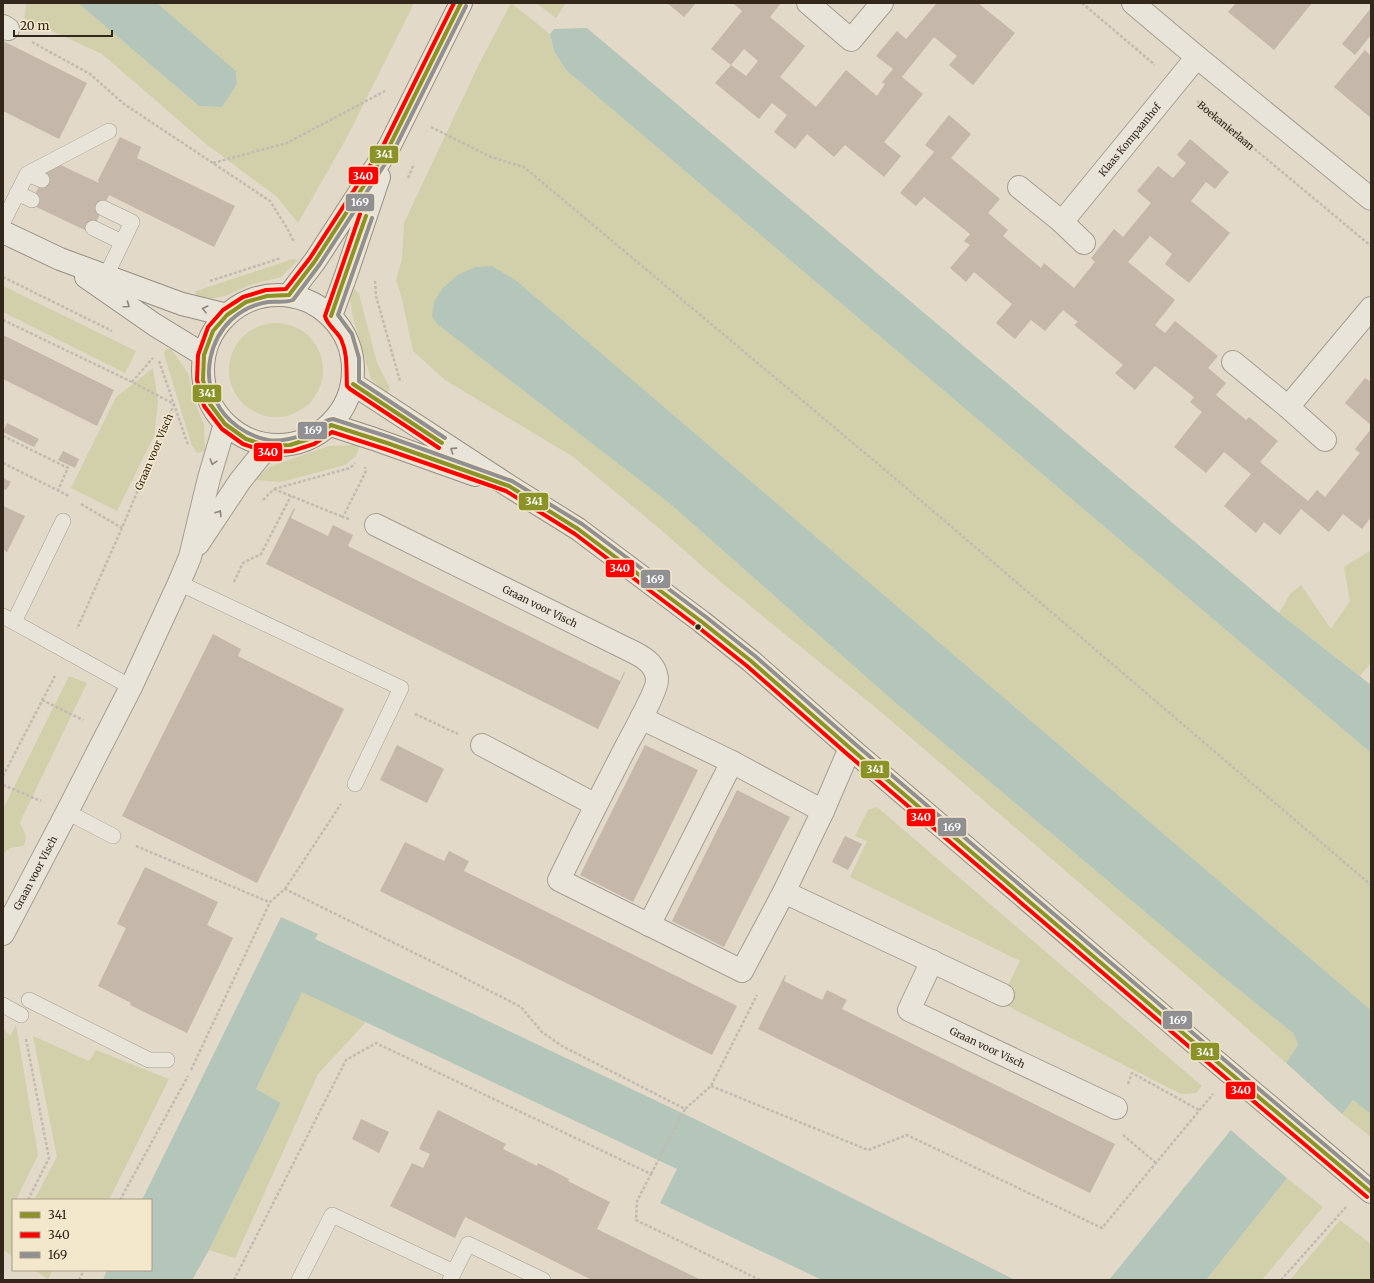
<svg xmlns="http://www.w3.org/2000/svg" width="1374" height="1283" viewBox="0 0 1374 1283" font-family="Merriweather,serif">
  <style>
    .green { fill: #d2d0aa }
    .water { fill: #b4c5ba }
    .pier { fill: #e2d9c8 }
    .building { fill: #c5b7a9 }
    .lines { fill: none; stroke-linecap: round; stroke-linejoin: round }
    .lane-casing { stroke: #a69e92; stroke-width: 16 }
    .street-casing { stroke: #a69e92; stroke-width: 24 }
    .secondary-casing { stroke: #958d82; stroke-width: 24 }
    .path { stroke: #c1bbb1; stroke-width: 2.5; stroke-dasharray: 3 2; stroke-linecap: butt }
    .lane { stroke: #e9e4d9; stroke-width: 15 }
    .street { stroke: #e9e4d9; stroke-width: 22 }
    .secondary { stroke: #e9e4d9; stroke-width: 22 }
    .bus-1-casing { stroke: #f4e8cc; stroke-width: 7 }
    .bus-2-casing { stroke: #f4e8cc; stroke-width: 7 }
    .bus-3-casing { stroke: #f4e8cc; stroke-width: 7 }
    .bus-1 { stroke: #8a9228; stroke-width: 4 }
    .bus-2 { stroke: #f00; stroke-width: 4 }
    .bus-3 { stroke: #909092; stroke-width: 4 }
    .oneway { stroke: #8e857a }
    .bus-dot { fill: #33261b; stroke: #f4e8cc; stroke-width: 1.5 }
    .labels { text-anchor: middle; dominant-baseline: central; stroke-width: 3.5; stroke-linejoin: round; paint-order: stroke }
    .street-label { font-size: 10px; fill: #33261b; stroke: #f4e8cc }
    .line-badge { stroke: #f4e8cc; stroke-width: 1.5 }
    .badge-label { font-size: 11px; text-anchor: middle; font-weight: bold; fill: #fff }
  </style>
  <rect width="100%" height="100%" fill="#e2d9c8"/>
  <path class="green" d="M27,3H78L199,106L222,107L237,84L236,71L157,3H413V5L346,139L298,223L276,196L206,144L102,54L24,18Z
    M511,3L550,34L554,51L566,70L1371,753V1010L1085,767L518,282L437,324L668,502L898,705L1218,973L1294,1034L1298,1045L1286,1063L1199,986L881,712L711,574L660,529L572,456L445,380L413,351L402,299L396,280L402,259L404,223L479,64Z
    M536,3H566L556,18Z
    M293,259L298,260L281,277L250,285L225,296L208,299L195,296L196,291Z
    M3,286L136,351L125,373L3,312Z
    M354,288L359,294L377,363L390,388L387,394L371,379L353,318L350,299Z
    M229 370a47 47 0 1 1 94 0a47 47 0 1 1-94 0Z
    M166,349H171L188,373L194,401L204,424L205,451L197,453L192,446L164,354Z
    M153,368L158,402L154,436L117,511L71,488L116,397Z
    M360,445L356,456L345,465L281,482L255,480L269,467L329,446Z
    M1371,550V663L1360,676L1279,613L1291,593L1301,585L1331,629L1350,601L1344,567Z
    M69,676L87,683L23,816L20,823C24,832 29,837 23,846L10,848L3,854V809Z
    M877,807L1202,1086L1196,1093L1181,1094L1000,1002L1020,961L850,877L867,841L855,836L868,810Z
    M302,991L366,1022L318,1074L235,1258L209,1250L281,1103L256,1089Z
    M16,1025L38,1155L16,1200H13V1206L11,1210L13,1211V1256L3,1250V1028L10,1036Z
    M33,1036L89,1061L96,1050L169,1079L109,1200H34L57,1157Z
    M1353,1100L1371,1114V1137L1342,1114Z
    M1287,1178L1323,1207L1262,1280H1206Z
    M1340,1220L1371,1244V1280H1290Z
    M34,1270H53L48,1279Z"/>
  <path class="water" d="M78,3H157L236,71L237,84L222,107L199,106Z
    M587,28L1279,613L1371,685V753L566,70L554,51L550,34L554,29Z
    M492,266L518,282L1085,767L1371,1010V1114L1353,1100L1342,1114L1286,1063L1298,1045L1294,1034L1218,973L898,705L668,502L437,324L432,316L434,302L442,289L459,274L476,267Z
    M281,917L318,934L315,939L701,1122L1015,1280H822L660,1203L677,1169L302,992L256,1089L281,1103L209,1250L192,1280H103L107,1270H151V1200H142Z
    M1231,1130L1287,1178L1206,1280H1109Z"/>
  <path class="pier" d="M1286,1063L1342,1114L1341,1115L1285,1065Z
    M1233,1129L1288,1176L1287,1178L1231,1130Z"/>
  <path class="building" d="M667,3H696L684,17Z
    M733,3H781L770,17L805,46L780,77L816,107L846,70L877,96L885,84L882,82L893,69L876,56L897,31L906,39L937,3H978L1015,33L973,85L949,65L957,56L934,37L902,77L923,94L884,142L901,156L884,177L845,145L834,157L807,134L795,149L774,132L787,115L772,103L759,119L715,83L731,65L746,76L758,61L744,49L731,65L711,49L742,11Z
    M1236,3H1312L1274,50L1228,12Z
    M1371,8V35L1355,55L1342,44Z
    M3,41L87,83L59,139L3,111Z
    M1365,50L1371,56V118L1334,87Z
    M949,115L971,134L951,158L1000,199L988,213L1008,230L1003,236L1041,268L1044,263L1074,288L1095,262L1091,258L1114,229L1123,237L1151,203L1137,191L1158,166L1173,178L1186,163L1177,155L1190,139L1229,172L1215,189L1206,182L1191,201L1230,233L1189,283L1165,264L1172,254L1150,236L1128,262L1175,300L1155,325L1165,333L1175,321L1218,356L1208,368L1226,383L1216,395L1246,420L1249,417L1278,441L1260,462L1308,501L1317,490L1325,497L1360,453L1355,449L1371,429V517L1362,529L1343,514L1329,532L1301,509L1280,535L1264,522L1256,533L1224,506L1251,474L1224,452L1206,473L1174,447L1202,412L1190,402L1194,397L1155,366L1135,390L1115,373L1123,365L1074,325L1078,322L1063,310L1045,331L1031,320L1015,339L996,323L1012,304L974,272L966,282L950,268L970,245L964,241L970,234L924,197L916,206L900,193L934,152L925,145Z
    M120,137L141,147L137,158L235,206L214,247L109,195L91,233L30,204L52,161L99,183L98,180Z
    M3,335L114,390L97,426L3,379Z
    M1365,378L1371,382V425L1345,403Z
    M7,423L39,439L34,447L3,432Z
    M63,451L79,459L75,468L58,460Z
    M3,478L11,482L6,490L3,489Z
    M3,506L25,516L7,552L3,550Z
    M294,508L295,509L291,518L328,536L333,525L353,535L348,546L374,559L620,681L624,672L625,673L598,729L266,564Z
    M213,634L241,649L238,656L344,709L257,883L122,816Z
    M397,745L444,769L427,803L380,780Z
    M645,745L698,770L633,902L580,875Z
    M737,790L790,817L724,947L672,921Z
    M845,836L862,844L848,870L832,862Z
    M405,842L444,861L449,851L469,861L464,871L737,1006L712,1055L380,891Z
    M145,867L218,902L207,925L233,938L187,1033L130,1005L131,1003L98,986L126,928L117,924Z
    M785,975L786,976L784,981L822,1000L827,990L847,1000L842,1009L1115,1144L1090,1193L758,1029Z
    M438,1110L506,1144L503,1149L537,1166L538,1163L569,1179L568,1181L610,1202L597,1229L701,1280H589L590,1279L465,1217L455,1238L390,1206L412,1163L423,1168L430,1154L419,1149Z
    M361,1119L389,1132L379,1153L352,1139Z"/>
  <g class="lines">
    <defs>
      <path id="lane" d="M27,174L109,131
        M17,193L32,200
        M3,222L27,174L42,180
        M93,228L122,242
        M102,284L132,222L103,208
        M179,583L401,688L355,784
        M3,616L131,687
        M14,622L63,521
        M67,812L113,836
        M29,1000L149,1060H167
        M3,1005L21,1015
        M299,1280L332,1215L454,1272
        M450,1280L468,1244L543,1280"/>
      <g id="street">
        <path d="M808,3L851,40L882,3"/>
        <path d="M1133,3L1197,57L1371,199"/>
        <path d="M3,26L8,29"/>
        <path id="s2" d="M1019,187L1062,222L1197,57"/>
        <path d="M1062,222L1084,243"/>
        <path d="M1233,362L1288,407L1371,308"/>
        <path d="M1288,407L1325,440"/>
        <path id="s3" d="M376,525L623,647C637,654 657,661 657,681C658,688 634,732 629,741C605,787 582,833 559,880L742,971L784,892L823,811L850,748"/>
        <path d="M198,544L240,481L268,446"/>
        <path d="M641,718L732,762L823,811"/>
        <path d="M482,745L596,805"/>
        <path d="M784,892L1003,995"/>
        <path d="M649,925L732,762"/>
        <path id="s4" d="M3,934L67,812L131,687L179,583L190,557L209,478L225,424"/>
        <path id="s5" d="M932,961L909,1010L1116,1108"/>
      </g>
      <path id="secondary" d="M3,232L60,259L182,304L227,315
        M86,277L155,325L204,355
        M203 370a75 75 0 1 1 150 0a75 75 0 1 1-150 0Z
        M289,295L315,261L389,147L461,3
        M331,316L346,275L379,177
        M353,384L509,486L578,529L702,622L751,661L850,748L1204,1051L1371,1192
        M331,425L374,439L475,475"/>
    </defs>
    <use href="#lane" class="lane-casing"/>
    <use href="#street" class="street-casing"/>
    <use href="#secondary" class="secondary-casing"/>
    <g class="path">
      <path d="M1082,3L1155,65"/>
      <path d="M32,42L90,74L124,104L270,201L287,228L294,242"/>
      <path id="s1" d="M1197,101L1371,246"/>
      <path d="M431,127L491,157L524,167L878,464L1371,885"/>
      <path d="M213,163L287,143L385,91"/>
      <path d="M408,178L414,164"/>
      <path d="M3,277L112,331"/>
      <path d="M210,281L281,258"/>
      <path d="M375,281L376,296L400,381"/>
      <path d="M3,320L132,382L174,404L122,528L77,629"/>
      <path d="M159,361L188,445"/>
      <path d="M132,382L153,358"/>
      <path d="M3,436L68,468L58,490"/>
      <path d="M3,463L69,496"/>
      <path d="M274,489L350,468L355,463"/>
      <path d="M274,489L343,517"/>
      <path d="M263,500L274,489"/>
      <path d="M81,504L122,528"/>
      <path d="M349,519L343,517L366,471L365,467"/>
      <path d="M234,582L243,563L261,554L291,496"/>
      <path d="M42,700L83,720"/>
      <path d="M415,714L458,734"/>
      <path d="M3,776L56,674"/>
      <path d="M3,785L41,801"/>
      <path d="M136,846L269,902"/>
      <path d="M285,889L341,804"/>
      <path d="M26,1039L49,1158L28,1200"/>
      <path d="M191,1070L270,902L285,889L453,972L521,1007L542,1032L562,1046L685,1109L711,1086L757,995"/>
      <path d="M1128,1084L1132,1073L1199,1110"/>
      <path d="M711,1086L868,1150L907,1135L1102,1228L1213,1094"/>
      <path d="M1123,1135L1156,1163"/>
      <path d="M651,1174L685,1109"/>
      <path d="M120,1200L188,1076"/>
      <path d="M79,1280L84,1270"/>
      <path d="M234,1280L346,1060L376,1043L651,1174L637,1201L636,1220L760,1280"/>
      <path d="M1281,1280L1346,1207"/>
    </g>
    <use href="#lane" class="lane"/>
    <use href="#street" class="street"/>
    <use href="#secondary" class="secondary"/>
    <defs>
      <path id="bus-1" d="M289,295L315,261L389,147L461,3
        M289,295L267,296L246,302L227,315L213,331L204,355L203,380L210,404L225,424L246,439L268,446L290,445L312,438L331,425
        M331,316L366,216
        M353,384L442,443
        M331,425L387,443L509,486L578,529L702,622L751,661L850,748L1204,1051L1371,1192"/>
      <path id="bus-2" d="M454,3L384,144L310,258L286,289L266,290L243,297L223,310L208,327L198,355L197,380L204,406L222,429L243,444L267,452L292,451L314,444L332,432L385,449L506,491L575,534L698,627L747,666L846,753L1200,1056L1367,1197
        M360,214L325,316C327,325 337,331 341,339C348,354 346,370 347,386L350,389L439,448"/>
      <path id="bus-3" d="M466,6L394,150L320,264L293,300C285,303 276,301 268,302C255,304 241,311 231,320C210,340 202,375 216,401C225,421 247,436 268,440C280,442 298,438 309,432C317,429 324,419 333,419L389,437L512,481L582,524L706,617L755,656L854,743L1208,1046L1371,1184
        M372,218L338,315L352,334L359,358V381L445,438"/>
    </defs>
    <use href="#bus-1" class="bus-1-casing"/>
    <use href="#bus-2" class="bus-2-casing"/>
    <use href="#bus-3" class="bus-3-casing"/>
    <use href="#bus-1" class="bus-1"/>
    <use href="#bus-2" class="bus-2"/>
    <use href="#bus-3" class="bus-3"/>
  </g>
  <defs><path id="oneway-chevron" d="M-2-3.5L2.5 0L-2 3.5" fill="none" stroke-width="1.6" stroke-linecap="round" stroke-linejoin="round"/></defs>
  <g class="oneway">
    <use href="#oneway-chevron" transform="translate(127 305) rotate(35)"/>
    <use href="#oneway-chevron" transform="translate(205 309) rotate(-166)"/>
    <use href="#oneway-chevron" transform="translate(453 450) rotate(-147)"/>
    <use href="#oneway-chevron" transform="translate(213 462) rotate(107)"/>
    <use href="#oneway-chevron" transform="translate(219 513) rotate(-57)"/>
  </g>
  <circle class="bus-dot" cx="698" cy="627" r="3.5"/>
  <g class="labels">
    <g class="street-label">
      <text stroke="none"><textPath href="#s1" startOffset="38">Boekanierlaan</textPath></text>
      <text stroke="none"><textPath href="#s2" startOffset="162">Klaas Kompaanhof</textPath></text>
      <text transform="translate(154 452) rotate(-67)">Graan voor Visch</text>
      <text stroke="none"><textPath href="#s3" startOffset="183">Graan voor Visch</textPath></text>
      <text stroke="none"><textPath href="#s4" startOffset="69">Graan voor Visch</textPath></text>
      <text stroke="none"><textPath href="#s5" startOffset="141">Graan voor Visch</textPath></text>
    </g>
  </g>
  <g class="line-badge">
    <rect x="369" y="145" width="30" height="19" rx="4" fill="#8a9228"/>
    <rect x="348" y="166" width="31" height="19" rx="4" fill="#f00"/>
    <rect x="345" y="193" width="30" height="19" rx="4" fill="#909092"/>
    <rect x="192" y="384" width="30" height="19" rx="4" fill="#8a9228"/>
    <rect x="297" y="421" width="31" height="19" rx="4" fill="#909092"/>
    <rect x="253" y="442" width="30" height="20" rx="4" fill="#f00"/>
    <rect x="518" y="492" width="31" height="19" rx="4" fill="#8a9228"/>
    <rect x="605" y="559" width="30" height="19" rx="4" fill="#f00"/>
    <rect x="640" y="569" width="31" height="20" rx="4" fill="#909092"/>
    <rect x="860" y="760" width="30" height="19" rx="4" fill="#8a9228"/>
    <rect x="906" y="808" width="30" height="19" rx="4" fill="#f00"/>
    <rect x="937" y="817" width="30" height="20" rx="4" fill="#909092"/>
    <rect x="1162" y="1010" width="31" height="20" rx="4" fill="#909092"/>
    <rect x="1190" y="1042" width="30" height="19" rx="4" fill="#8a9228"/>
    <rect x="1225" y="1081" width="31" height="19" rx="4" fill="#f00"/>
  </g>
  <g class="badge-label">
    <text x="384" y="158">341</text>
    <text x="363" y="180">340</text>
    <text x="360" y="206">169</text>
    <text x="207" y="397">341</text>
    <text x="313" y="434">169</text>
    <text x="268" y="456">340</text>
    <text x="534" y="505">341</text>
    <text x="620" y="572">340</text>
    <text x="655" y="583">169</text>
    <text x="875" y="773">341</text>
    <text x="921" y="821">340</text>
    <text x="952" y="831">169</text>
    <text x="1178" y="1024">169</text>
    <text x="1205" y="1056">341</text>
    <text x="1241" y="1094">340</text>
  </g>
  <rect width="1374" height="1283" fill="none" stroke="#33261b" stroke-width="8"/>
  <rect x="12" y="1199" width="140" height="72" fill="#f4e8cc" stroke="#a79a85"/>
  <rect x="20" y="1212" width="20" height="6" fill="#8a9228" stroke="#a79a85"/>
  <text x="48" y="1219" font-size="12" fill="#33261b">341</text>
  <rect x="20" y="1232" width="20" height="6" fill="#ff0000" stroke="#a79a85"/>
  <text x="48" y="1239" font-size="12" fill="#33261b">340</text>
  <rect x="20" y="1252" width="20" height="6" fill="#909092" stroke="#a79a85"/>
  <text x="48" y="1259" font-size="12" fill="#33261b">169</text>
  <path d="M14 30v6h98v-6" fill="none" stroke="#33261b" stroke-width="2"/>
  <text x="20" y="30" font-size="12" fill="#33261b" stroke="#f4e8cc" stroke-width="3" paint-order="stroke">20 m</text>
</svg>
